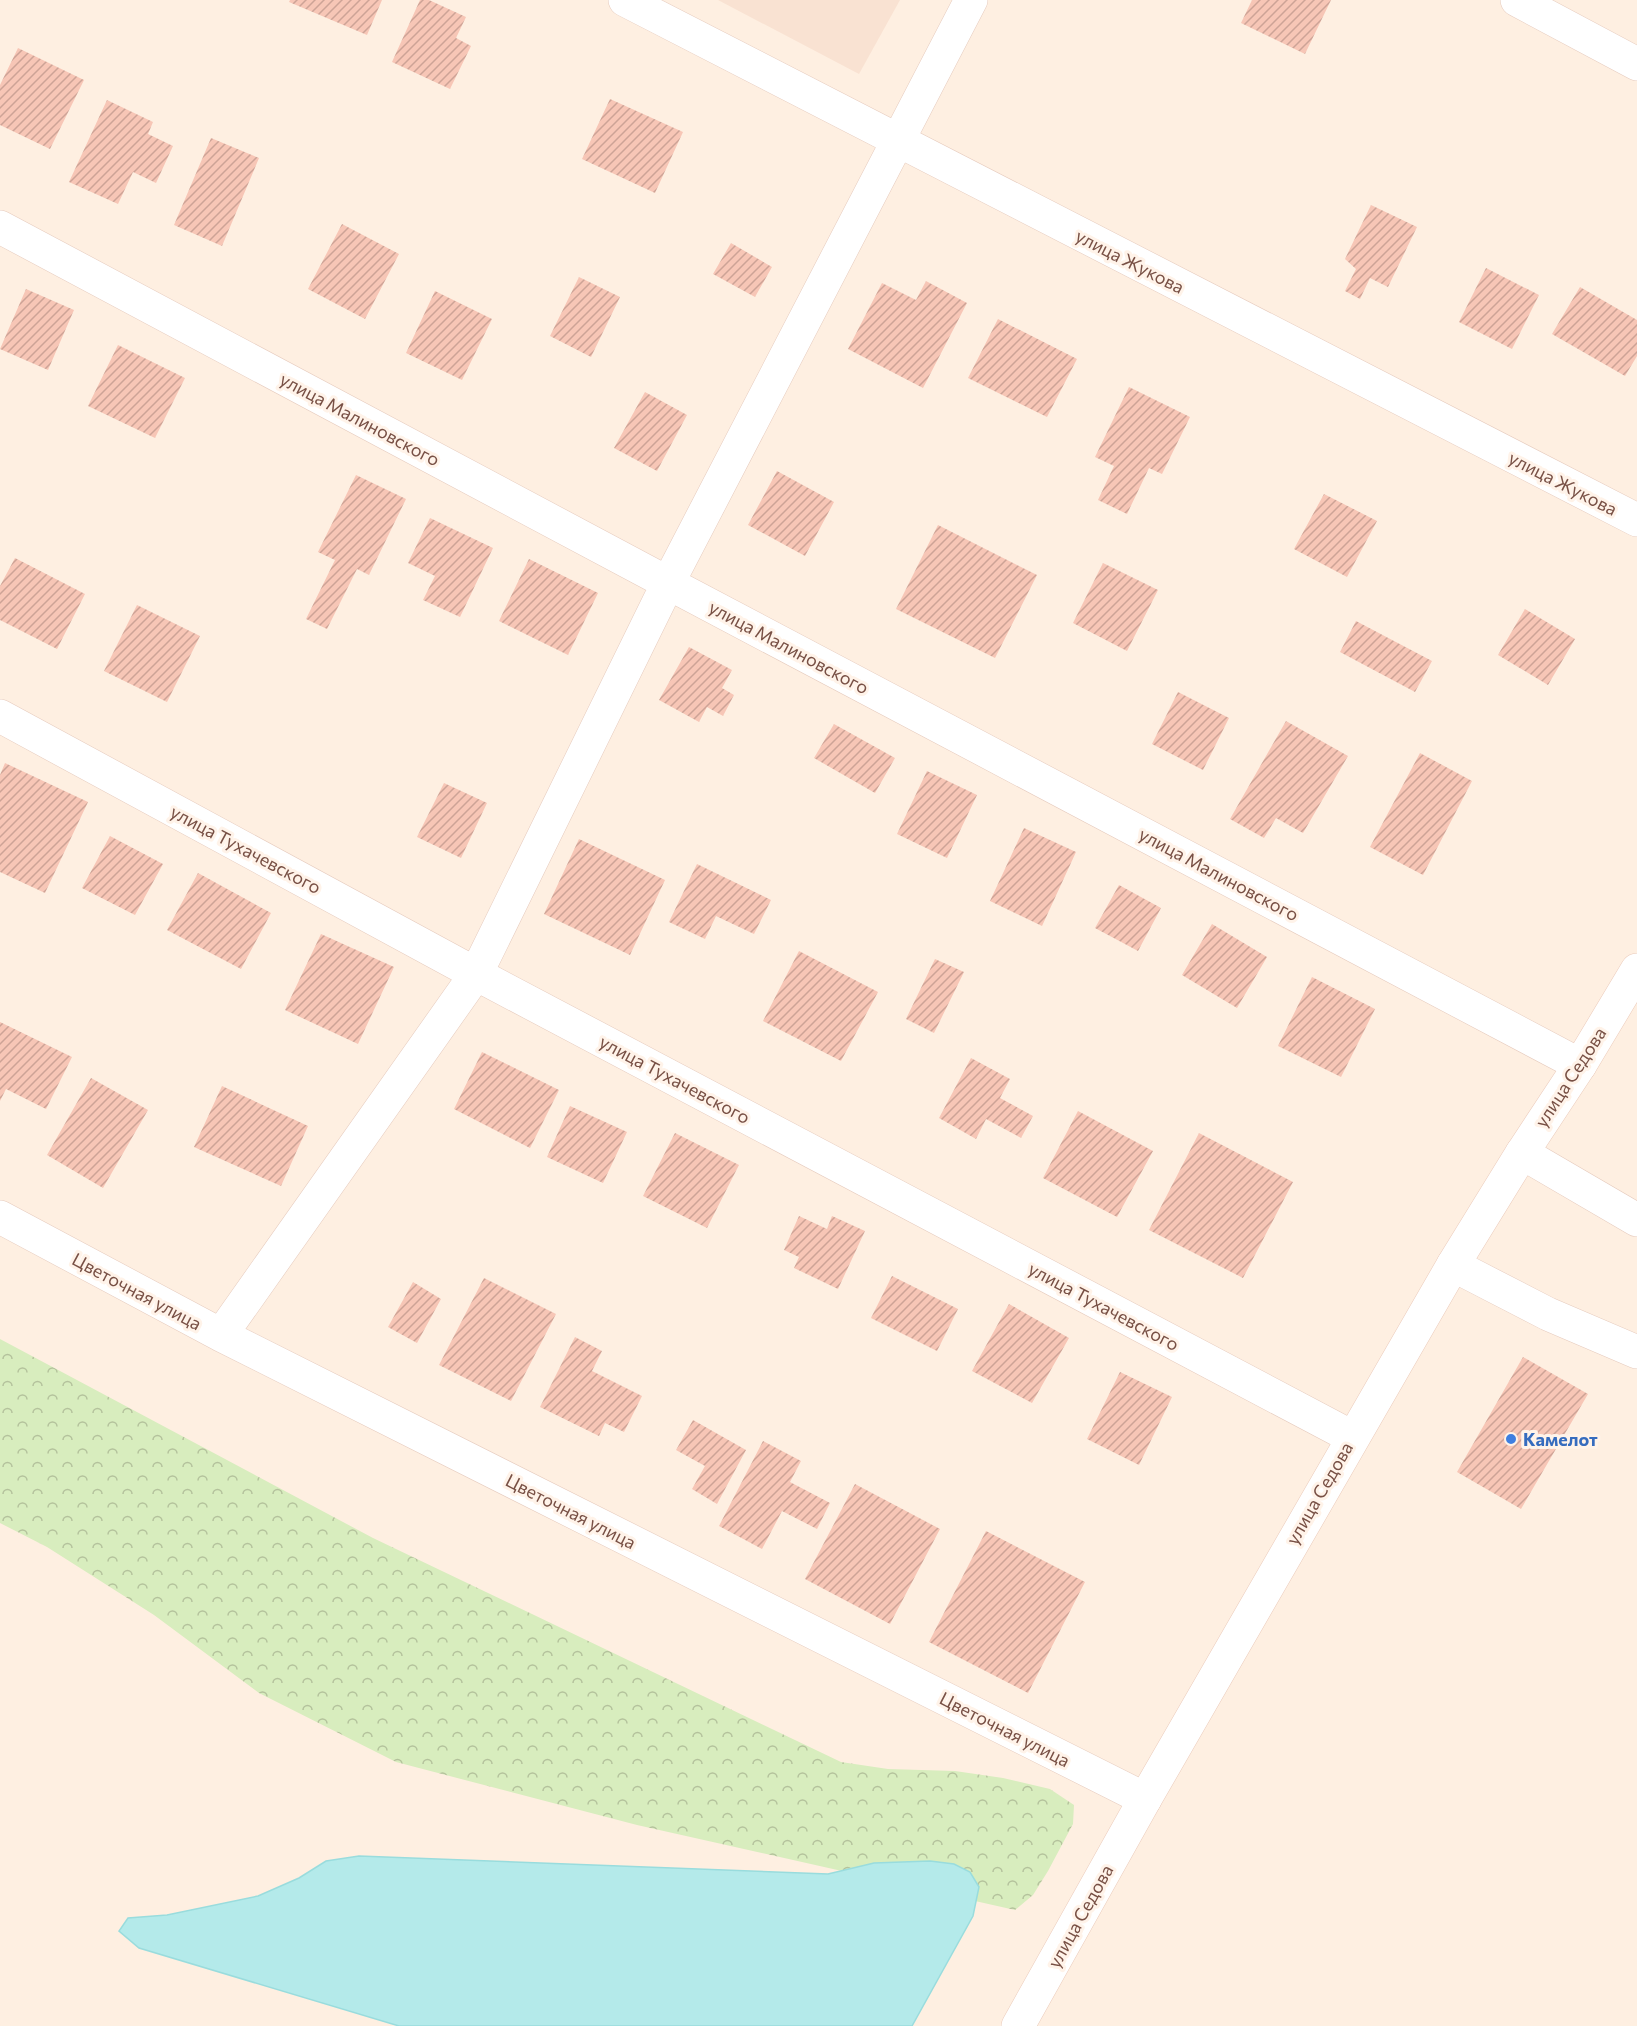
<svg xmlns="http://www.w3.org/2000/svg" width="1637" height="2026" viewBox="0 0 1637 2026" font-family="Commissioner,sans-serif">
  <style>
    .residential { fill: #f9e2d2 }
    .forest { fill: url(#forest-crowns) }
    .water { fill: #b4eaea; stroke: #99dcdd; stroke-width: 1.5 }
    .building { fill: url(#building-hatch) }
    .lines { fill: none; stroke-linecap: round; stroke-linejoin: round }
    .street-casing { stroke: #e6cbbe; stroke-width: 34 }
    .secondary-casing { stroke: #ebcbbb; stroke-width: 34 }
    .street { stroke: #fff; stroke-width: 33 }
    .secondary { stroke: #fff; stroke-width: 33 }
    .shop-dot { fill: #3f7fe0; stroke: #fff3e9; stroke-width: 2 }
    .labels { text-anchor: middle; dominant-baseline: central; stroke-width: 6; stroke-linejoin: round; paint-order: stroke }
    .street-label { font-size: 18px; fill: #785045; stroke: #fff3e9 }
    .shop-label { font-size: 18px; font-weight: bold; fill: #366cbe; stroke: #fff3e9; text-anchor: start }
  </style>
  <defs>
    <pattern id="forest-crowns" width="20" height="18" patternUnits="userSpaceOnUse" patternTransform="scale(1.5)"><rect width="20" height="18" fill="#d8edbe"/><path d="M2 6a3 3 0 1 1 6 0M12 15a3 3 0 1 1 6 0" fill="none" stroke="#b4c29c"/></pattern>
    <pattern id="building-hatch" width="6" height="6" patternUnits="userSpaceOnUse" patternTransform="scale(1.5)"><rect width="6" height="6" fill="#f7c6b6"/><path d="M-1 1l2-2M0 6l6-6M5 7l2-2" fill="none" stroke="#cda396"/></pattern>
  </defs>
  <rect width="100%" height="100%" fill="#feefe1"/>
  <path class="residential" d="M718,0H900L859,74Z"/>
  <path class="forest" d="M0,1339L373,1538L841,1762L888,1769L955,1771L1003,1778L1050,1789L1074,1805L1073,1824L1048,1871L1033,1895L1015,1910L637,1825L396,1762L259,1693L154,1615L47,1547L0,1523Z"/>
  <path class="water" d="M359,1856L828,1874L874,1863L930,1861L954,1864L970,1872L979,1887L973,1916L912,2026H399L139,1948L119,1931L128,1918L167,1915L258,1896L299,1878L326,1861Z"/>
  <path class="building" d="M290,0H382L367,35L289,2Z
    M420,0H429L466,17L456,38L471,46L450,89L392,62Z
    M1252,0H1331L1305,54L1241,23Z
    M18,48L84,80L50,149L0,125V85Z
    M610,99L683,132L655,193L582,159Z
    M107,100L153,122L148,134L173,146L156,183L133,172L118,204L69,182Z
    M211,138L259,158L222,246L174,225Z
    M1371,205L1417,227L1388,287L1370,278L1360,299L1345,291L1356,269L1345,259Z
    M342,224L399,254L365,319L308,289Z
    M731,243L772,267L755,297L713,274Z
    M1486,268L1539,295L1512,349L1459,322Z
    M579,277L620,297L591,357L550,336Z
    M926,281L967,303L923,388L848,349L882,283L916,300Z
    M1580,287L1637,320V356L1625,376L1552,334Z
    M26,289L74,310L48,370L0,349Z
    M435,291L492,319L462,380L406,353Z
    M998,319L1077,359L1047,417L968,378Z
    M118,345L185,378L155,438L88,406Z
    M1129,387L1190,417L1162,474L1149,468L1127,514L1098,500L1114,466L1095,457Z
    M645,392L687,415L657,471L614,448Z
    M777,471L834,502L805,556L748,525Z
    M356,475L406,499L369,575L357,569L327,629L306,619L335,560L318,552Z
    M1324,494L1377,521L1347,577L1294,549Z
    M430,518L493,548L460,617L423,600L435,576L408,563Z
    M938,525L1037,575L995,658L896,609Z
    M15,558L85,594L57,649L0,620V586Z
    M529,559L598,593L568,655L499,621Z
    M1103,563L1158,590L1127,651L1073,623Z
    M137,605L200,636L167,702L104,671Z
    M1525,609L1575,639L1548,685L1498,655Z
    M1356,621L1432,661L1415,692L1340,652Z
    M689,647L732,670L722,688L734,695L723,716L707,707L699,722L659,700Z
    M1178,692L1229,718L1203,770L1152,744Z
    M1286,721L1348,756L1303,833L1276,818L1264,838L1230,819Z
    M834,724L895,758L875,793L814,758Z
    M1420,753L1472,781L1423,875L1370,847Z
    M5,763L88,802L45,893L0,872V775Z
    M927,771L977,795L947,858L897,834Z
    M444,783L487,803L461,858L417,837Z
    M1024,828L1076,852L1042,926L990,901Z
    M110,836L163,864L135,915L82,888Z
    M579,839L665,880L630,955L544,914Z
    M697,864L771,900L754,934L716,916L705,939L669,922Z
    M198,873L271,913L241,969L167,930Z
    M1119,885L1161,908L1138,951L1095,928Z
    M1212,924L1267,957L1237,1008L1182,975Z
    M321,934L394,967L358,1044L285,1010Z
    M799,951L878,992L841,1061L763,1021Z
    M935,959L964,972L934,1033L906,1019Z
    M1312,977L1375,1009L1341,1077L1278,1046Z
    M0,1022L72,1057L46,1109L6,1089L0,1101Z
    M482,1052L559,1090L530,1148L454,1109Z
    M971,1058L1010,1079L1000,1098L1033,1116L1021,1138L986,1119L976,1139L939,1118Z
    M91,1078L148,1110L103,1188L47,1155Z
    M222,1086L308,1126L281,1186L194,1147Z
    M570,1106L627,1132L603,1183L547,1157Z
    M1078,1111L1153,1151L1117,1217L1043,1178Z
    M675,1133L739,1165L707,1228L643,1196Z
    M1199,1133L1293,1182L1243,1278L1149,1230Z
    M799,1216L827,1229L832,1216L865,1231L838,1289L794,1268L799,1257L784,1250Z
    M892,1276L958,1309L937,1351L871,1318Z
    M484,1278L556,1314L511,1401L439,1365Z
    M413,1282L441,1299L417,1343L388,1327Z
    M1009,1304L1069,1338L1032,1403L972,1371Z
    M575,1337L602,1351L592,1371L642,1396L624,1432L605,1423L599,1436L540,1407Z
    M1523,1357L1588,1394L1521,1509L1457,1472Z
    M1120,1372L1172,1397L1139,1465L1087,1439Z
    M693,1420L746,1450L717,1504L692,1489L705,1466L676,1450Z
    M763,1441L801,1461L790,1482L830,1503L817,1529L782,1511L762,1549L719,1526Z
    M855,1484L940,1529L890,1624L805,1579Z
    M986,1531L1085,1582L1028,1693L929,1642Z"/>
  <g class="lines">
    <defs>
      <path id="street" d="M625,0L1637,520
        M1517,0L1637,64
        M0,227L668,583L1580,1065
        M0,716L476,974L1352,1437
        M1522,1153L1637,1220
        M0,1217L221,1335L1145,1799
        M1453,1265L1548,1314L1637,1352
        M221,1335L476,974L668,583L971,0"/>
      <path id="secondary" d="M1018,2026L1145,1799L1453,1265L1522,1153L1580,1065L1637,970"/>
    </defs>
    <use href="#street" class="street-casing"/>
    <use href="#secondary" class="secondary-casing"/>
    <use href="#street" class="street"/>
    <use href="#secondary" class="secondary"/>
  </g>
  <circle class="shop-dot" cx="1511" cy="1439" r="6"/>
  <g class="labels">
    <g class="street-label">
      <text transform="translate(1130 261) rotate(27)">улица Жукова</text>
      <text transform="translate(360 419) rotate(28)">улица Малиновского</text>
      <text transform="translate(1563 483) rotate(27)">улица Жукова</text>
      <text transform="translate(789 647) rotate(28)">улица Малиновского</text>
      <text transform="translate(246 849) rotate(28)">улица Тухачевского</text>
      <text transform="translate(1219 874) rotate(28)">улица Малиновского</text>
      <text transform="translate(1570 1077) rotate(-57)">улица Седова</text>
      <text transform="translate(675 1079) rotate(28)">улица Тухачевского</text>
      <text transform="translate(137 1291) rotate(28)">Цветочная улица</text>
      <text transform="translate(1104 1306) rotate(28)">улица Тухачевского</text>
      <text transform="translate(1319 1493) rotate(-60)">улица Седова</text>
      <text transform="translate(571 1511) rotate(27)">Цветочная улица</text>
      <text transform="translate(1005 1729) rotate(27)">Цветочная улица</text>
      <text transform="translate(1080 1916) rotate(-61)">улица Седова</text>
    </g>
    <g class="shop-label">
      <text x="1523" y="1439">Камелот</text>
    </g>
  </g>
</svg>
